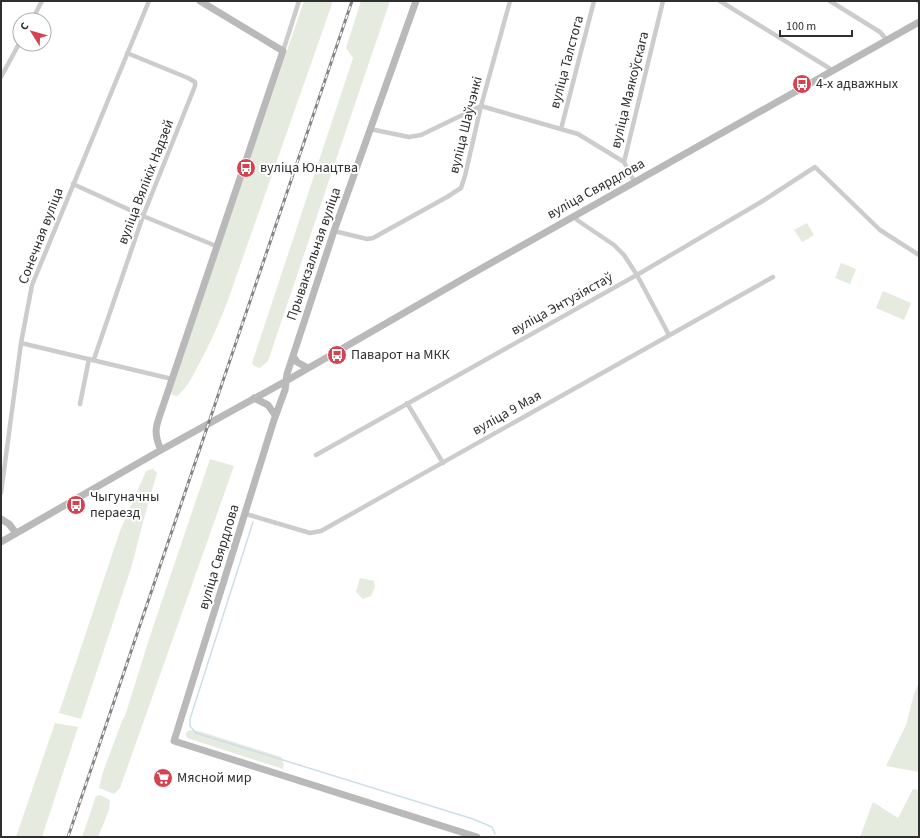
<svg xmlns="http://www.w3.org/2000/svg" width="920" height="838" viewBox="0 0 920 838" font-family="'Source Sans 3',sans-serif">
  <style>
    .green { fill: #e5ebde }
    .lines { fill: none; stroke-linecap: round; stroke-linejoin: round }
    .stream { stroke: #ccdfe9; stroke-width: 1.5 }
    .street { stroke: #ccc; stroke-width: 4.5 }
    .secondary { stroke: #b9b9b9; stroke-width: 7 }
    .rail-casing { stroke: #848484; stroke-width: 3 }
    .rail { stroke: #fff; stroke-width: 1.5; stroke-dasharray: 4.5; stroke-linecap: butt }
    .labels { text-anchor: middle; dominant-baseline: central; stroke-width: 4; stroke-linejoin: round; paint-order: stroke }
    .street-label { font-size: 14px; fill: #2f2f2f; stroke: #fff }
    .poi-label { font-size: 14px; fill: #2f2f2f; stroke: #fff; text-anchor: start }
  </style>
  <rect width="100%" height="100%" fill="#fff"/>
  <path class="green" d="M304,1H333L228,300C220,321 211,342 200,362C194,374 188,387 177,396L172,395L171,390Z
    M361,1H390L359,92L268,361L260,368L254,366L252,363L353,58L346,48Z
    M807,223L814,235L802,242L794,230Z
    M841,263L856,269L850,284L835,278Z
    M883,291L911,303L904,320L876,308Z
    M210,459L234,466L120,788L114,794L99,788L103,772L122,721L125,716L149,639Z
    M153,469L157,473L143,522L132,565L81,719L59,713L120,531L146,471Z
    M360,578L374,581L375,587L371,596L363,599L356,592Z
    M919,682V772L886,766L906,725L914,694Z
    M55,723L78,727L42,837H16Z
    M191,730L199,731L281,757C283,761 285,764 283,769L187,738L186,736V732Z
    M913,789L919,790V837H860L873,802L898,818Z
    M100,795L110,800L109,810L98,837H82L96,796Z"/>
  <g class="lines">
    <path class="stream" d="M253,522L190,719V726L196,733L473,819L492,827L495,834"/>
    <path class="street" d="M720,1L829,68L831,71
      M830,1L880,32L886,39
      M918,1L919,2
      M32,20L42,1
      M283,51L299,1
      M1,77L20,42
      M370,129L409,137L421,135L481,106L578,134L624,162
      M561,129L594,1
      M635,183L624,162L663,1
      M73,184L143,216L216,246
      M575,216L577,220L614,245L624,255L637,275L669,335
      M334,231L367,239L373,238L447,197L461,188L465,176L481,106L510,1
      M21,343L172,379
      M94,359L143,216L195,86V82L188,78L127,53
      M407,403L443,463
      M80,404L89,359
      M316,455L642,272L761,202L815,167L880,230L919,255
      M1,493L21,343L32,285L149,1
      M246,514L310,533L321,531L773,277"/>
    <path class="secondary" d="M416,1L334,231L287,374L285,390L274,420L174,741L477,837
      M293,356L297,362L308,368
      M254,398L268,405L275,415
      M161,450C152,431 157,424 163,406L283,51L200,1
      M1,519L9,524L16,533
      M1,542L161,450L286,381L468,276L919,22"/>
    <defs>
      <path id="rail" d="M68,837L352,1"/>
    </defs>
    <use href="#rail" class="rail-casing"/>
    <use href="#rail" class="rail"/>
  </g>
  <defs>
    <symbol id="bus-disc" viewBox="-11 -11 22 22"><circle r="9.5" fill="#d54251" stroke="#fff"/><path d="M-5-6H5V4H4V6H2V4H-2V6H-4V4H-5ZM-3.5-4V0h7V-4ZM-3.5 1.2v1.5H-2V1.2ZM2 1.2v1.5H3.5V1.2Z" fill="#fff"/></symbol>
    <symbol id="supermarket-disc" viewBox="-11 -11 22 22"><circle r="9.5" fill="#d54251" stroke="#fff"/><path d="M-6-5.5h2.5l.6 2H6L4.5 2H-2.5L-4.4-4H-6ZM-1.5 3.2a1.3 1.3 0 1 0 .1 0ZM3 3.2a1.3 1.3 0 1 0 .1 0Z" fill="#fff"/></symbol>
  </defs>
  <g fill-rule="evenodd">
    <use href="#bus-disc" x="791" y="73" width="22" height="22"/>
    <use href="#bus-disc" x="235" y="157" width="22" height="22"/>
    <use href="#bus-disc" x="326" y="344" width="22" height="22"/>
    <use href="#bus-disc" x="65" y="494" width="22" height="22"/>
    <use href="#supermarket-disc" x="152" y="767" width="22" height="22"/>
  </g>
  <g class="labels">
    <g class="street-label">
      <text transform="translate(567 62) rotate(-75)">вуліца Талстога</text>
      <text transform="translate(630 90) rotate(-76)">вуліца Маякоўскага</text>
      <text transform="translate(466 125) rotate(-76)">вуліца Шаўчэнкі</text>
      <text transform="translate(146 182) rotate(-69)">вуліца Вялікіх Надзей</text>
      <text transform="translate(596 189) rotate(-29)">вуліца Свярдлова</text>
      <text transform="translate(41 236) rotate(-69)">Сонечная вуліца</text>
      <text transform="translate(314 254) rotate(-71)">Прывакзальная вуліца</text>
      <text transform="translate(562 304) rotate(-29)">вуліца Энтузіястаў</text>
      <text transform="translate(507 413) rotate(-29)">вуліца 9 Мая</text>
      <text transform="translate(219 557) rotate(-73)">вуліца Свярдлова</text>
    </g>
    <g class="poi-label">
      <text x="816" y="84">4-х адважных</text>
      <text x="260" y="168">вуліца Юнацтва</text>
      <text x="351" y="355">Паварот на МКК</text>
      <text x="90" y="497">Чыгуначны<tspan x="90" dy="16">пераезд</tspan></text>
      <text x="177" y="778">Мясной мир</text>
    </g>
  </g>
  <rect width="920" height="838" fill="none" stroke="#2f2f2f" stroke-width="4"/>
  <g transform="translate(32 32) rotate(307)"><circle r="19" fill="#ffffff" stroke="#acacac"/>
  <path d="M0-3L7 15L0 10L-7 15Z" fill="#d54251"/>
  <text y="-6" font-size="11" font-weight="bold" text-anchor="middle" fill="#2f2f2f">С</text>
  </g>
  <path d="M780 30v6h72v-6" fill="none" stroke="#2f2f2f" stroke-width="2"/>
  <text x="786" y="30" font-size="12" fill="#2f2f2f" stroke="#ffffff" stroke-width="3" paint-order="stroke">100 m</text>
</svg>
